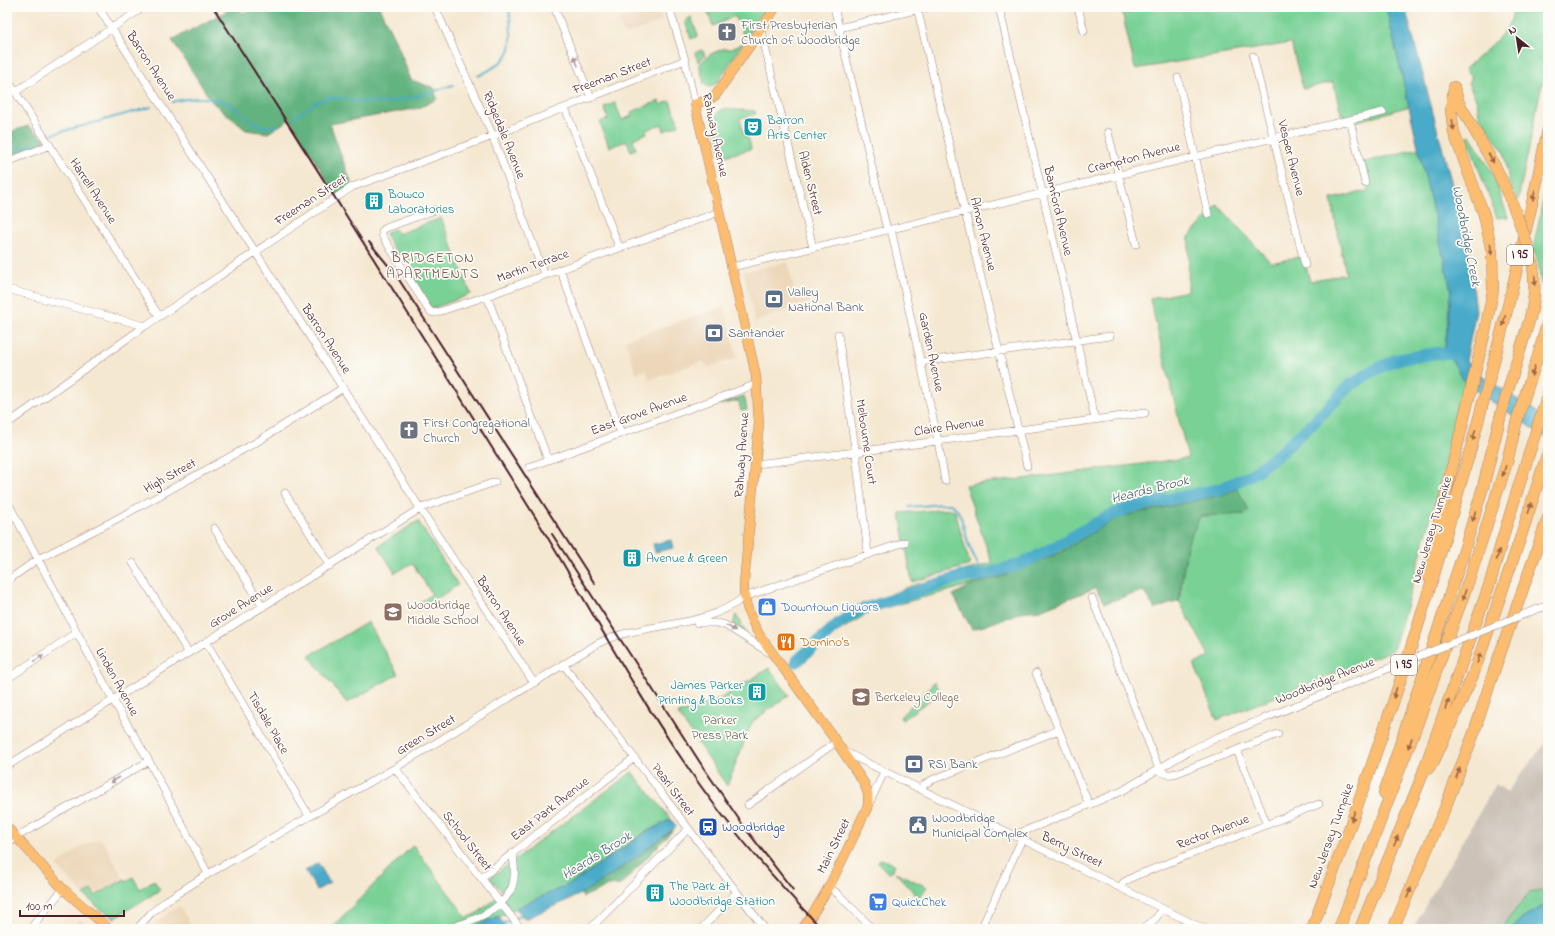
<svg xmlns="http://www.w3.org/2000/svg" width="1555" height="936" viewBox="0 0 1555 936" font-family="'Indie Flower',sans-serif">
  <style>
    .built { fill: #edd7ba }
    .industrial { fill: #ccc2b8 }
    .green { fill: #79d196; stroke: #627860 }
    .forest { fill: #62b37f; stroke: #566955 }
    .water { fill: #4aabc9; stroke: #4a657a }
    .lines { fill: none; stroke-linecap: round; stroke-linejoin: round }
    .stream { stroke: #4aabc9; stroke-width: 2 }
    .river { stroke: #4aabc9; stroke-width: 12 }
    .minor-casing { stroke: #a0847e; stroke-width: 8 }
    .major-casing { stroke: #a0847e; stroke-width: 10 }
    .highway-casing { stroke: #a0847e; stroke-width: 12 }
    .minor { stroke: #fff; stroke-width: 7 }
    .major { stroke: #fcbd6f; stroke-width: 9 }
    .highway { stroke: #fcbd6f; stroke-width: 11 }
    .rail { stroke: #4a1f2b; stroke-width: 2 }
    .minor-bridge-casing { stroke: #a0847e; stroke-width: 8; stroke-linecap: butt }
    .highway-bridge-casing { stroke: #a0847e; stroke-width: 12; stroke-linecap: butt }
    .minor-bridge { stroke: #fff; stroke-width: 7 }
    .highway-bridge { stroke: #fcbd6f; stroke-width: 11 }
    .oneway { fill: #ae9aa0 }
    .oneway2 { fill: #9a664a }
    .labels { text-anchor: middle; dominant-baseline: central; stroke-width: 3.5; stroke-linejoin: round; paint-order: stroke }
    .shield { fill: #fdfcf7; stroke: #806168; stroke-width: 1 }
    .shield-label { font-size: 12px; font-weight: bold; fill: #4a1f2b }
    .worship-label { font-size: 13px; fill: #5b616d; stroke: #fdfcf7; text-anchor: start }
    .street-label { font-size: 13px; fill: #4a1f2b; stroke: #fdfcf7 }
    .culture-label { font-size: 13px; fill: #0d838f; stroke: #fdfcf7; text-anchor: start }
    .service-label { font-size: 13px; fill: #4e5e75; stroke: #fdfcf7; text-anchor: start }
    .education-label { font-size: 13px; fill: #785e54; stroke: #fdfcf7; text-anchor: start }
    .shop-label { font-size: 13px; fill: #366cbe; stroke: #fdfcf7; text-anchor: start }
    .food-label { font-size: 13px; fill: #c56008; stroke: #fdfcf7; text-anchor: start }
    .park-label { font-size: 13px; fill: #5a5d50; stroke: #fdfcf7 }
    .transit-label { font-size: 13px; fill: #164399; stroke: #fdfcf7; text-anchor: start }
    .water-label { font-size: 14px; font-style: italic; fill: #4a5e72; stroke: #fdfcf7 }
    .neighbourhood-label { font-size: 14px; letter-spacing: 1px; fill: #7a534d; stroke: #fdfcf7 }
  </style>
  <rect width="100%" height="100%" fill="#fdfcf7"/>
  <filter id="ink" filterUnits="userSpaceOnUse"><feTurbulence type="fractalNoise" baseFrequency=".025" numOctaves="2"/><feDisplacementMap in="SourceGraphic" scale="8" xChannelSelector="R" yChannelSelector="G"/><feConvolveMatrix kernelMatrix="1 2 1 2 8 2 1 2 1" color-interpolation-filters="sRGB"/></filter>
  <filter id="wash" filterUnits="userSpaceOnUse"><feTurbulence type="fractalNoise" baseFrequency=".012" numOctaves="4" result="noise"/><feDisplacementMap in="SourceGraphic" scale="16" xChannelSelector="R" yChannelSelector="G"/><feGaussianBlur stdDeviation="0.9" result="paint"/><feColorMatrix in="noise" values="0 0 0 0 0 0 0 0 0 0 0 0 0 0 0 0 0 1.4 0 .05"/><feComposite in="paint" operator="in"/></filter>
  <g filter="url(#wash)">
    <rect width="100%" height="100%" fill="#f5e8d1"/>
    <path class="built" d="M646,7H659L663,21L625,35L619,20Z
      M788,262L795,294L809,292L811,302L755,322L744,272Z
      M725,306L737,358L708,367L703,361L649,380L646,370L636,373L625,340Z
      M98,839L103,841L124,879L94,895L92,891L84,895L57,866L80,847Z
      M180,906L193,929H149L168,913Z
      M80,919L90,929H72Z"/>
    <path class="industrial" d="M1548,740V890L1529,893L1505,923L1503,929H1412L1496,784L1507,792Z"/>
    <path class="green" d="M706,7H766L745,39L735,16L713,26Z
      M1121,7H1386L1410,106L1344,125L1333,82L1303,89L1291,43L1135,69Z
      M1513,7H1548V54L1518,201L1509,182L1504,152L1479,115L1477,101L1468,83L1472,76L1467,73L1465,69C1481,53 1514,32 1513,7Z
      M691,17L698,36L691,39L685,21Z
      M743,43L718,82L712,86L709,87L704,84L699,64L711,54L722,49H731Z
      M701,50L703,51L705,56L698,62L695,53Z
      M659,101L660,105L670,101L679,125L664,131L662,124L646,130L647,133L633,139L636,149L631,151L627,141L609,147L600,122L608,119L604,107L615,103L622,120L632,116L631,112Z
      M723,109L755,111L756,114L740,118L744,136L749,139L751,149L721,157L714,122L717,113Z
      M1470,135L1492,172L1508,217L1497,218L1467,137Z
      M1420,148L1451,290L1445,347L1467,386L1405,611L1393,650L1217,720L1194,664L1210,657L1179,601L1187,545L1200,516L1245,514L1236,488L1224,495L1119,517L1059,553L1003,576L870,612L836,633L799,667L793,657L844,613L911,586L992,563L965,485L1032,478L1188,458L1150,299L1188,291L1189,237L1218,205L1271,263L1303,256L1310,281L1346,274L1331,199L1368,191L1361,163Z
      M1548,177V260L1541,285L1538,262L1533,249Z
      M441,218L471,294L434,308H431L411,276L416,273L404,255L399,257L386,237L387,232L395,229L398,234Z
      M744,396L747,410L741,411L739,401L719,405Z
      M952,509L955,511L970,565L912,582L900,513Z
      M418,521L458,585L418,610L415,606L432,594L412,563L395,573L378,546Z
      M736,615L746,633L733,624Z
      M368,622L398,674L347,703L309,656Z
      M769,668L789,695L752,722L727,786L678,714L721,698Z
      M934,682L941,692L902,720L900,717Z
      M632,772L671,819L644,833L572,883L473,929H330L413,845L467,918L479,912L503,892L490,878Z
      M881,859L895,865L893,870L889,874L878,863V861Z
      M895,872L927,887L919,898Z
      M133,877L140,889L154,880L160,890L114,918L99,908L84,895L92,890L95,896L125,879L126,881Z
      M1548,890V905H1544L1519,921L1512,929H1503L1505,923L1529,893Z"/>
    <path class="forest" d="M225,7H238L242,13L261,7H379L398,46L411,80L434,88L437,99L419,108L330,124L353,188L337,197L290,119L268,133L246,130L212,102L172,40L227,11Z
      M28,126L46,140L27,153L7,155V133Z
      M1237,488L1249,511L1245,514L1200,516L1187,545L1179,601L1155,609L1143,591L1105,603L1095,588L1040,610L1021,612L984,626L972,629L953,595L974,584L1003,576L1059,553L1119,517L1223,495Z
      M676,827L621,885L608,886L583,897L581,894L623,867Z"/>
    <path class="water" d="M1386,7H1405L1468,245L1476,311L1466,361L1475,367L1474,371L1548,419V439L1470,387L1467,386L1445,348L1451,290Z
      M671,540L673,548L655,552L653,544Z
      M671,819L676,827L623,867L581,894L525,919L516,908L572,883L645,833Z
      M318,863L330,883L317,890L305,871Z
      M1544,905H1548V929H1513L1519,921Z
      M498,916L507,929H460L466,927L469,929Z"/>
    <g class="lines">
      <path class="stream" d="M478,76C518,57 512,47 509,7
        M172,102C190,97 210,96 227,103C239,109 253,126 266,127C270,128 275,126 278,125
        M295,117L316,102L332,97L356,101L386,103L422,95L453,85
        M53,134L151,107
        M7,147L22,148L37,144
        M909,507L943,504H951L957,509L961,518L969,546L983,575
        M515,918L524,914
        M502,924L511,920"/>
      <path class="river" d="M796,662L838,624L858,611L960,577L983,575L1021,564L1053,548L1109,516L1132,507L1220,489L1251,475L1281,452L1315,421L1349,386L1371,372L1395,360L1437,353L1449,354L1457,352"/>
    </g>
  </g>
  <g filter="url(#ink)">
    <g class="lines">
      <defs>
        <path id="minor" d="M98,7L436,533L534,683
          M435,7L491,132L544,274
          M554,7L591,98
          M669,7L685,60L695,104
          M834,7L887,230
          M917,7L965,212L1027,466
          M999,7L1095,419
          M1078,7L1084,31
          M839,28L928,7
          M761,30L813,248
          M1253,56L1305,265
          M1178,78L1208,214
          M7,79L159,316
          M15,92L144,7
          M565,108L619,247
          M1350,120L1365,183
          M1108,132L1136,244
          M7,162L50,145
          M435,210L386,228L382,231V235L428,309L431,312L435,313L487,296L719,212
          M891,229L938,441L945,481
          M732,267L1383,112
          M560,269L621,433
          M7,289L145,326L352,187L493,136L685,60
          M487,296L548,460
          M838,334L856,455L868,554
          M920,362L1110,336
          M7,424L145,326
          M756,464L856,452L1145,413
          M529,467L757,384
          M285,493L330,566
          M7,501L113,700L149,761L208,874
          M214,528L263,607
          M133,563L188,652
          M7,581L38,559L111,522L255,443L343,388
          M1092,598L1159,769C1164,775 1169,775 1177,773L1278,734
          M1540,608L1548,606
          M697,623H717L725,625L770,653
          M206,642L309,816
          M563,664L765,929
          M1036,673L1089,805
          M7,679L77,632
          M1237,750L1267,825
          M843,751L1204,929
          M7,766L421,508L495,482
          M395,768L521,929
          M920,789L925,784L932,780L1059,730
          M869,804L884,772
          M748,805L836,742
          M1015,835L1122,791L1187,752L1218,737L1382,671
          M7,845L16,837L149,761
          M481,878L634,758
          M829,887L838,894L873,929
          M1120,887L1124,882L1135,876L1319,804
          M30,929L63,889
          M137,929L151,913L167,900L208,874L395,768L597,644C644,620 702,631 744,597L905,542
          M443,929C466,924 502,912 512,887C516,877 514,864 513,854
          M590,929L688,829
          M701,929L737,892
          M981,929L1022,839
          M1143,929L1156,918L1162,909"/>
        <path id="major" d="M776,7L716,95L710,99L695,104L756,376L759,424L744,583C743,602 750,619 760,636L831,734L864,783L868,794V806C848,847 830,892 802,929
          M7,827L63,889L109,929"/>
        <path id="highway" d="M1455,91L1459,103L1497,170L1512,203
          M1426,575L1486,327L1493,290L1492,252L1484,215L1454,133L1451,111L1454,87
          M1428,769L1434,761L1473,675L1519,542L1548,452
          M1384,793L1464,551L1483,487L1502,410L1530,318
          M1312,929C1411,670 1492,401 1548,129
          M1339,929L1418,722L1470,577L1507,462L1517,420L1538,356L1548,320
          M1360,929L1420,781L1490,583L1505,530L1548,393
          M1393,929L1445,808L1474,733L1494,671L1548,518"/>
      </defs>
      <use href="#minor" class="minor-casing"/>
      <use href="#major" class="major-casing"/>
      <use href="#highway" class="highway-casing"/>
      <use href="#minor" class="minor"/>
      <use href="#major" class="major"/>
      <use href="#highway" class="highway"/>
      <path class="rail" d="M213,7C323,177 430,348 537,520C586,600 630,684 684,762C724,822 772,877 822,929
        M369,242L396,275L595,584
        M552,534L703,767L745,828L793,890"/>
      <defs>
        <path id="minor-bridge" d="M1382,671L1540,608"/>
        <path id="highway-bridge" d="M1512,203C1528,246 1542,271 1530,318"/>
      </defs>
      <use href="#minor-bridge" class="minor-bridge-casing"/>
      <use href="#highway-bridge" class="highway-bridge-casing"/>
      <use href="#minor-bridge" class="minor-bridge"/>
      <use href="#highway-bridge" class="highway-bridge"/>
    </g>
    <defs><path id="oneway-solid" d="M-6-.8H1V-3.2L6.5 0L1 3.2V.8H-6Z"/></defs>
    <g class="oneway">
      <use href="#oneway-solid" transform="translate(576 61) rotate(-112)"/>
      <use href="#oneway-solid" transform="translate(731 628) rotate(30)"/>
      <use href="#oneway-solid" transform="translate(39 658) rotate(-34)"/>
      <use href="#oneway-solid" transform="translate(115 780) rotate(150)"/>
    </g>
    <g class="oneway2">
      <use href="#oneway-solid" transform="translate(1453 125) rotate(82)"/>
      <use href="#oneway-solid" transform="translate(1491 158) rotate(61)"/>
      <use href="#oneway-solid" transform="translate(1534 195) rotate(103)"/>
      <use href="#oneway-solid" transform="translate(1491 249) rotate(83)"/>
      <use href="#oneway-solid" transform="translate(1535 280) rotate(87)"/>
      <use href="#oneway-solid" transform="translate(1504 321) rotate(104)"/>
      <use href="#oneway-solid" transform="translate(1533 371) rotate(109)"/>
      <use href="#oneway-solid" transform="translate(1474 435) rotate(105)"/>
      <use href="#oneway-solid" transform="translate(1504 471) rotate(108)"/>
      <use href="#oneway-solid" transform="translate(1530 508) rotate(-72)"/>
      <use href="#oneway-solid" transform="translate(1474 516) rotate(107)"/>
      <use href="#oneway-solid" transform="translate(1498 555) rotate(-75)"/>
      <use href="#oneway-solid" transform="translate(1464 595) rotate(109)"/>
      <use href="#oneway-solid" transform="translate(1479 658) rotate(-70)"/>
      <use href="#oneway-solid" transform="translate(1395 693) rotate(108)"/>
      <use href="#oneway-solid" transform="translate(1447 704) rotate(-70)"/>
      <use href="#oneway-solid" transform="translate(1410 743) rotate(111)"/>
      <use href="#oneway-solid" transform="translate(1458 773) rotate(-68)"/>
      <use href="#oneway-solid" transform="translate(1353 816) rotate(110)"/>
      <use href="#oneway-solid" transform="translate(1396 841) rotate(-68)"/>
      <use href="#oneway-solid" transform="translate(1409 893) rotate(-67)"/>
    </g>
  </g>
  <defs>
    <symbol id="church-square" viewBox="-11 -11 22 22"><rect x="-9" y="-9" width="18" height="18" rx="4" fill="#6b7280" stroke="#fdfcf7"/><path d="M-1.2-6h2.4v3.5h3.3v2.4h-3.3V6h-2.4V-.1h-3.3v-2.4h3.3Z" fill="#fff"/></symbol>
    <symbol id="theatre-square" viewBox="-11 -11 22 22"><rect x="-9" y="-9" width="18" height="18" rx="4" fill="#0f9aa8" stroke="#fdfcf7"/><path d="M-5-5.5Q0-4 5-5.5V0Q5 5 0 6Q-5 5-5 0ZM-3.3-2.5H-1v1.5H-3.3ZM1-2.5H3.3v1.5H1ZM-2.8 1Q0 5.5 2.8 1Z" fill="#fff"/></symbol>
    <symbol id="building-square" viewBox="-11 -11 22 22"><rect x="-9" y="-9" width="18" height="18" rx="4" fill="#0f9aa8" stroke="#fdfcf7"/><path d="M-4-6H4V6H1V3H-1V6H-4ZM-2.5-4.3h1.7v1.8h-1.7ZM.8-4.3h1.7v1.8H.8ZM-2.5-1h1.7V.8h-1.7ZM.8-1h1.7V.8H.8Z" fill="#fff"/></symbol>
    <symbol id="bank-square" viewBox="-11 -11 22 22"><rect x="-9" y="-9" width="18" height="18" rx="4" fill="#5c6f8a" stroke="#fdfcf7"/><path d="M-6-4H6V4H-6ZM0-2.3a2.3 2.3 0 1 0 0 4.6a2.3 2.3 0 1 0 0-4.6Z" fill="#fff"/></symbol>
    <symbol id="shop-square" viewBox="-11 -11 22 22"><rect x="-9" y="-9" width="18" height="18" rx="4" fill="#3f7fe0" stroke="#fdfcf7"/><path d="M-5-2.5h2.3a2.7 3.5 0 0 1 5.4 0H5L5.5 6h-11ZM-1.5-2.5h3a1.5 2.3 0 0 0-3 0Z" fill="#fff"/></symbol>
    <symbol id="school-square" viewBox="-11 -11 22 22"><rect x="-9" y="-9" width="18" height="18" rx="4" fill="#8d6e63" stroke="#fdfcf7"/><path d="M0-5L7-2L0 1L-7-2ZM-4 1L0 2.5L4 1V4Q0 6-4 4Z" fill="#fff"/></symbol>
    <symbol id="restaurant-square" viewBox="-11 -11 22 22"><rect x="-9" y="-9" width="18" height="18" rx="4" fill="#e8710a" stroke="#fdfcf7"/><path d="M-5-6h1v4h1v-4h1v4h1v-4h1v5L-1.5 .5V6h-2V.5L-5-1ZM5-6V6H3V1.5H1.5Q1.5-4 5-6Z" fill="#fff"/></symbol>
    <symbol id="university-square" viewBox="-11 -11 22 22"><rect x="-9" y="-9" width="18" height="18" rx="4" fill="#8d6e63" stroke="#fdfcf7"/><path d="M0-5L7-2L0 1L-7-2ZM-4 1L0 2.5L4 1V4Q0 6-4 4Z" fill="#fff"/></symbol>
    <symbol id="civic-square" viewBox="-11 -11 22 22"><rect x="-9" y="-9" width="18" height="18" rx="4" fill="#5c6f8a" stroke="#fdfcf7"/><path d="M-.6-6.5H3V-4.5H.6V-3L4-1V1h2V6H-6V1h2V-1L-.6-3ZM-1.2 2.5V6h2.4V2.5Z" fill="#fff"/></symbol>
    <symbol id="station-square" viewBox="-11 -11 22 22"><rect x="-9" y="-9" width="18" height="18" rx="4" fill="#1a4fb4" stroke="#fdfcf7"/><path d="M-3-6H3Q5-6 5-4V2Q5 4 3 4L4.5 6H3L1.5 4h-3L-3 6H-4.5L-3 4Q-5 4-5 2V-4Q-5-6-3-6ZM-3.5-4v3h7v-3ZM-3.5 1v1.5H-2V1ZM2 1v1.5H3.5V1Z" fill="#fff"/></symbol>
    <symbol id="supermarket-square" viewBox="-11 -11 22 22"><rect x="-9" y="-9" width="18" height="18" rx="4" fill="#3f7fe0" stroke="#fdfcf7"/><path d="M-6-5.5h2.5l.6 2H6L4.5 2H-2.5L-4.4-4H-6ZM-1.5 3.2a1.3 1.3 0 1 0 .1 0ZM3 3.2a1.3 1.3 0 1 0 .1 0Z" fill="#fff"/></symbol>
  </defs>
  <g fill-rule="evenodd">
    <use href="#church-square" x="716" y="21" width="22" height="22"/>
    <use href="#theatre-square" x="742" y="116" width="22" height="22"/>
    <use href="#building-square" x="363" y="190" width="22" height="22"/>
    <use href="#bank-square" x="763" y="288" width="22" height="22"/>
    <use href="#bank-square" x="703" y="322" width="22" height="22"/>
    <use href="#church-square" x="398" y="419" width="22" height="22"/>
    <use href="#building-square" x="621" y="547" width="22" height="22"/>
    <use href="#shop-square" x="756" y="596" width="22" height="22"/>
    <use href="#school-square" x="382" y="601" width="22" height="22"/>
    <use href="#restaurant-square" x="775" y="631" width="22" height="22"/>
    <use href="#building-square" x="746" y="681" width="22" height="22"/>
    <use href="#university-square" x="850" y="686" width="22" height="22"/>
    <use href="#bank-square" x="903" y="753" width="22" height="22"/>
    <use href="#civic-square" x="907" y="814" width="22" height="22"/>
    <use href="#station-square" x="697" y="816" width="22" height="22"/>
    <use href="#building-square" x="644" y="882" width="22" height="22"/>
    <use href="#supermarket-square" x="867" y="891" width="22" height="22"/>
  </g>
  <g class="labels">
    <g class="shield">
      <rect x="1507" y="245" width="26" height="20" rx="3"/>
      <rect x="1391" y="655" width="26" height="20" rx="3"/>
    </g>
    <g class="shield-label">
      <text x="1520" y="255">I 95</text>
      <text x="1404" y="665">I 95</text>
    </g>
    <g class="worship-label">
      <text x="741" y="25">First Presbyterian<tspan x="741" dy="15">Church of Woodbridge</tspan></text>
      <text x="423" y="423">First Congregational<tspan x="423" dy="15">Church</tspan></text>
    </g>
    <g class="street-label">
      <text transform="translate(151 66) rotate(57)">Barron Avenue</text>
      <text transform="translate(612 76) rotate(-21)">Freeman Street</text>
      <text transform="translate(504 135) rotate(68)">Ridgedale Avenue</text>
      <text transform="translate(715 135) rotate(78)">Rahway Avenue</text>
      <text transform="translate(1134 158) rotate(-14)">Crampton Avenue</text>
      <text transform="translate(1291 158) rotate(76)">Vesper Avenue</text>
      <text transform="translate(810 183) rotate(76)">Alden Street</text>
      <text transform="translate(93 191) rotate(57)">Harrell Avenue</text>
      <text transform="translate(311 200) rotate(-33)">Freeman Street</text>
      <text transform="translate(1058 211) rotate(77)">Bamford Avenue</text>
      <text transform="translate(983 234) rotate(76)">Almon Avenue</text>
      <text transform="translate(533 266) rotate(-20)">Martin Terrace</text>
      <text transform="translate(326 339) rotate(57)">Barron Avenue</text>
      <text transform="translate(931 352) rotate(78)">Garden Avenue</text>
      <text transform="translate(639 414) rotate(-20)">East Grove Avenue</text>
      <text transform="translate(949 427) rotate(-8)">Claire Avenue</text>
      <text transform="translate(866 442) rotate(82)">Melbourne Court</text>
      <text transform="translate(742 455) rotate(-86)">Rahway Avenue</text>
      <text transform="translate(170 476) rotate(-29)">High Street</text>
      <text transform="translate(1432 530) rotate(-73)">New Jersey Turnpike</text>
      <text transform="translate(241 606) rotate(-32)">Grove Avenue</text>
      <text transform="translate(501 611) rotate(57)">Barron Avenue</text>
      <text transform="translate(1325 681) rotate(-22)">Woodbridge Avenue</text>
      <text transform="translate(117 682) rotate(61)">Linden Avenue</text>
      <text transform="translate(268 723) rotate(60)">Tisdale Place</text>
      <text transform="translate(426 735) rotate(-31)">Green Street</text>
      <text transform="translate(673 790) rotate(53)">Pearl Street</text>
      <text transform="translate(550 809) rotate(-38)">East Park Avenue</text>
      <text transform="translate(1213 832) rotate(-21)">Rector Avenue</text>
      <text transform="translate(1331 836) rotate(-70)">New Jersey Turnpike</text>
      <text transform="translate(467 841) rotate(52)">School Street</text>
      <text transform="translate(834 846) rotate(-64)">Main Street</text>
      <text transform="translate(1072 850) rotate(26)">Berry Street</text>
    </g>
    <g class="culture-label">
      <text x="767" y="120">Barron<tspan x="767" dy="15">Arts Center</tspan></text>
      <text x="388" y="194">Bowco<tspan x="388" dy="15">Laboratories</tspan></text>
      <text x="646" y="558">Avenue &amp; Green</text>
      <text x="743" y="685" text-anchor="end">James Parker<tspan x="743" dy="15">Printing &amp; Books</tspan></text>
      <text x="669" y="886">The Park at<tspan x="669" dy="15">Woodbridge Station</tspan></text>
    </g>
    <g class="service-label">
      <text x="788" y="292">Valley<tspan x="788" dy="15">National Bank</tspan></text>
      <text x="728" y="333">Santander</text>
      <text x="928" y="764">RSI Bank</text>
      <text x="932" y="818">Woodbridge<tspan x="932" dy="15">Municipal Complex</tspan></text>
    </g>
    <g class="education-label">
      <text x="407" y="605">Woodbridge<tspan x="407" dy="15">Middle School</tspan></text>
      <text x="875" y="697">Berkeley College</text>
    </g>
    <g class="shop-label">
      <text x="781" y="607">Downtown Liquors</text>
      <text x="892" y="902">QuickChek</text>
    </g>
    <g class="food-label">
      <text x="800" y="642">Domino's</text>
    </g>
    <g class="park-label">
      <text x="720" y="720">Parker<tspan x="720" dy="15">Press Park</tspan></text>
    </g>
    <g class="transit-label">
      <text x="722" y="827">Woodbridge</text>
    </g>
    <g class="water-label">
      <text transform="translate(1466 236) rotate(79)">Woodbridge Creek</text>
      <text transform="translate(1150 490) rotate(-14)">Heards Brook</text>
      <text transform="translate(597 856) rotate(-32)">Heards Brook</text>
    </g>
    <g class="neighbourhood-label">
      <text x="433" y="258">BRIDGETON<tspan x="433" dy="16">APARTMENTS</tspan></text>
    </g>
  </g>
  <rect width="1555" height="936" fill="none" stroke="#fdfcf7" stroke-width="24"/>
  <g transform="translate(1517 38) rotate(330)" stroke="#fdfcf7" stroke-width="3" paint-order="stroke">
  <path d="M0-3L7 15L0 10L-7 15Z" fill="#4a1f2b"/>
  <text y="-6" font-size="11" font-weight="bold" text-anchor="middle" fill="#4a1f2b">N</text>
  </g>
  <path d="M20 910v6h104v-6" fill="none" stroke="#4a1f2b" stroke-width="2"/>
  <text x="26" y="910" font-size="12" fill="#4a1f2b" stroke="#fdfcf7" stroke-width="3" paint-order="stroke">100 m</text>
</svg>
